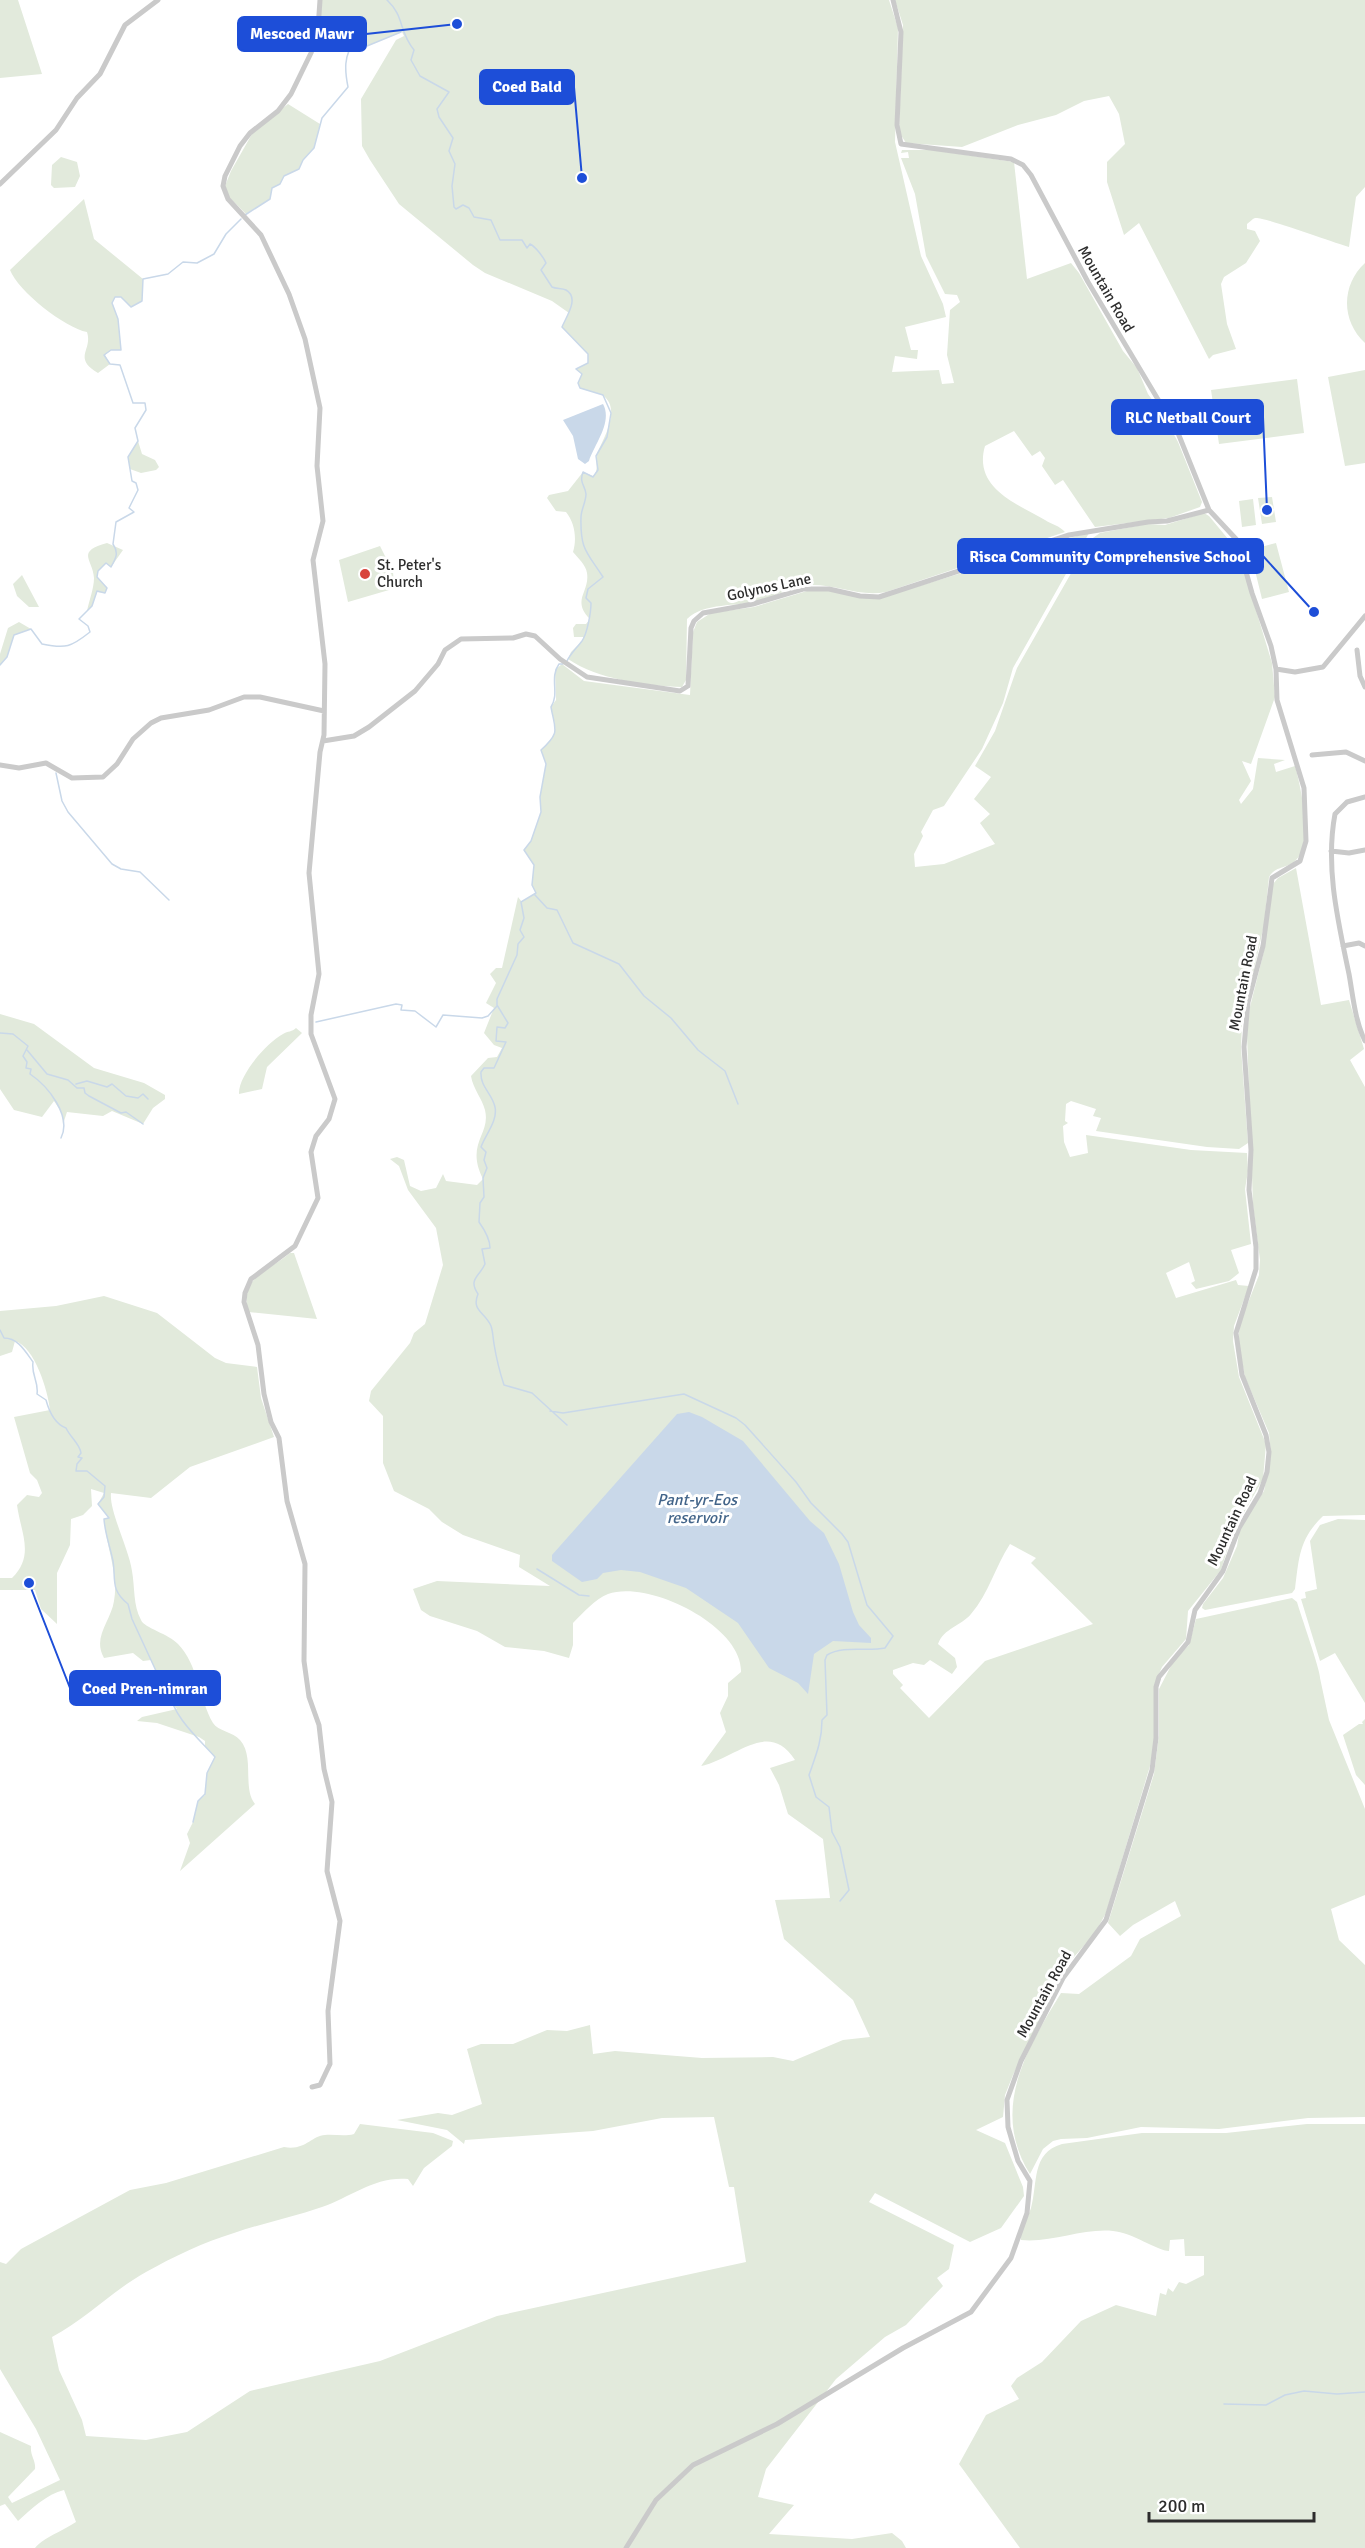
<svg xmlns="http://www.w3.org/2000/svg" width="1365" height="2548" viewBox="0 0 1365 2548" font-family="Signika,sans-serif">
  <style>
    .green { fill: #e2eadc; fill-rule: evenodd }
    .water { fill: #c9d8e9 }
    .lines { fill: none; stroke-linecap: round; stroke-linejoin: round }
    .stream { stroke: #c9d8e9; stroke-width: 1.5 }
    .minor { stroke: #cacaca; stroke-width: 5 }
    .poi-dot { fill: #d8443c; stroke: #fff; stroke-width: 2 }
    .labels { text-anchor: middle; dominant-baseline: central; stroke-width: 6; stroke-linejoin: round; paint-order: stroke }
    .street-label { font-size: 15px; fill: #2d2d2d; stroke: #fff }
    .poi-label { font-size: 15px; fill: #2d2d2d; stroke: #fff; text-anchor: start }
    .water-label { font-size: 16px; font-style: italic; fill: #426489; stroke: #fff }
    .leader { fill: none; stroke: #1d4ed8; stroke-width: 2 }
    .callout-dot { fill: #1d4ed8; stroke: #fff; stroke-width: 2 }
    .callout { fill: #1d4ed8; stroke: #1d4ed8; stroke-width: 2 }
    .callout-label { font-size: 16px; text-anchor: middle; font-weight: bold; fill: #fff }
  </style>
  <rect width="100%" height="100%" fill="#fff"/>
  <path class="green" d="M0,0H18L42,74L0,78Z
    M322,0H889L898,28L895,142L921,256L943,304L946,317L905,327L911,350H918L917,359L895,356L892,372L939,370L942,384L954,383L947,355L950,310L960,302L957,295L945,294L926,256L915,194L901,158H909L908,152L901,153L902,150H932L1014,162L1027,279L1071,263L1079,273L1123,351L1137,368L1148,394L1162,413L1178,442L1202,502L1200,507L1169,518L1095,527L1063,480L1055,485L1042,466L1045,458L1040,451L1032,456L1014,431L985,446C973,487 1015,503 1045,520C1051,524 1060,526 1065,532L886,592C860,597 838,585 812,585C794,585 777,596 759,601C736,607 705,602 687,619L686,680L682,687C646,686 597,679 568,659L571,652L583,640V637H574L573,628L576,624H586L590,619C571,600 590,592 587,573C586,565 578,558 573,552C577,539 575,523 566,512L556,511L547,498L549,495L568,491L583,472L593,476L595,474C599,466 594,459 598,451C604,438 622,407 602,395C596,392 587,391 580,388L578,383L582,374L576,369L588,363V354L562,327L569,313L552,301L485,273L473,265L399,204L370,160L362,146L361,99L396,40L404,36L402,32L367,46L355,43L349,50L317,41Z
    M895,0H1365V187L1356,197L1349,247C1335,243 1262,216 1255,218C1252,219 1250,222 1247,224V229L1255,231L1260,241L1246,263L1224,277L1221,284L1227,324L1236,349L1213,355L1209,359L1139,223L1124,235L1107,182V162L1125,144L1119,114L1109,96L1084,101L1056,115L1018,125L962,147L906,143L899,132L903,25Z
    M288,104L320,124L314,148L303,160L299,169L284,176L280,184L272,188L270,199L246,214L229,197L225,186L231,171L252,134Z
    M61,157L77,162L80,176L75,187L54,188L51,185L52,165Z
    M84,199L94,239L143,279L142,301L131,307L121,297H115L112,302L118,319L121,350H111L105,355L110,364L98,373C72,357 93,351 87,332C65,328 18,291 10,270Z
    M1365,263V343C1341,321 1341,285 1365,263Z
    M1365,370V463L1345,466L1328,377Z
    M1297,379L1304,433L1219,444L1211,390Z
    M138,441L142,454L155,460L159,467L156,470L141,473L130,469L128,457Z
    M1272,497L1276,522L1262,524L1258,498Z
    M1253,499L1256,525L1242,527L1239,501Z
    M1204,513L1209,516L1238,551L1272,663L1275,697L1251,764L1242,761L1251,781L1239,800L1241,804L1253,789L1258,758L1285,760L1274,764L1276,772L1295,766C1301,786 1313,845 1296,860C1288,869 1276,865 1269,877L1264,925L1242,1023L1241,1048L1248,1143L1239,1149L1207,1147L1096,1131L1101,1118L1093,1116L1096,1109L1071,1101L1066,1104L1065,1121L1068,1123L1063,1126L1064,1142L1070,1157L1088,1153L1086,1135L1191,1150L1247,1153L1248,1171L1245,1189L1251,1244L1231,1250L1239,1273L1229,1281L1196,1289L1191,1283L1195,1281L1189,1262L1166,1273L1176,1298L1236,1280L1238,1285L1249,1286L1234,1326L1233,1341L1239,1377L1266,1444L1263,1479L1233,1532L1221,1570L1188,1611L1186,1639L1162,1667L1155,1683L1154,1746L1150,1766L1106,1913L1095,1933L1066,1966L1013,2075L1005,2095L1003,2117L976,2130L1005,2143L1023,2187L1024,2196L1001,2228L970,2242L875,2193L869,2202L954,2245L949,2269L937,2278L943,2286L906,2325L885,2337L836,2379L766,2469L758,2497L794,2505L769,2534L852,2539L892,2533L902,2541L906,2548H35C44,2537 63,2531 76,2522L64,2490C47,2494 31,2509 18,2521L5,2504L0,2506V2432L31,2446C30,2456 36,2460 35,2469L8,2497L12,2503L60,2480L36,2429L0,2369V2262L6,2264L21,2249L130,2190L166,2183L284,2147C305,2151 311,2136 325,2135C335,2134 344,2137 354,2134L360,2124L433,2133L453,2141L452,2146L424,2168L413,2186L408,2179C375,2176 351,2197 322,2207C293,2217 263,2223 234,2233C204,2242 173,2257 146,2272C112,2291 86,2319 52,2337L59,2370L82,2420L86,2436L146,2440L187,2432L250,2391L380,2361L497,2316L746,2262L734,2187H729L714,2117L662,2118L593,2131L465,2140L464,2144L447,2130L397,2120L438,2113L452,2115L482,2104L467,2049L481,2044H513L547,2030L567,2031L590,2025L593,2054L615,2051L702,2058L773,2057L793,2061L843,2040L870,2037L853,2000L784,1939L775,1900L830,1898L823,1839L788,1814L779,1785L770,1768L795,1760C768,1719 737,1758 701,1766L726,1732L720,1713L728,1696V1683L741,1672C743,1626 648,1579 608,1594C595,1599 583,1613 573,1623V1645L569,1658L544,1651L505,1647L477,1631L430,1616L421,1610L413,1589L437,1581L550,1586L519,1567L520,1555L463,1535L442,1522L429,1509L394,1491L383,1463V1416L369,1401L371,1391L410,1343L414,1333L425,1324L443,1265L436,1228L408,1190L399,1166L390,1159L397,1157L404,1160L410,1186L421,1191L436,1188L443,1174L446,1181L477,1185L483,1179C465,1143 491,1135 485,1110C482,1098 473,1089 471,1076L488,1058L497,1057L502,1048L494,1045L484,1033L494,1008L486,1003L496,983L490,974L496,968H502L518,897L522,902L536,893L532,885L534,865L524,850L531,841L541,812L540,797L546,764L541,750C560,731 556,731 551,707L556,700L555,670L562,664L584,681L690,695L693,632L697,622L711,613L754,607L807,591H829L877,599L965,572L1029,548L1089,533L1013,668L1003,703L982,749L944,806L933,810L921,832L923,836L914,854L915,867L944,864L995,844L980,823L990,814L974,799L991,777L975,766L995,731L1017,668L1090,540L1100,533L1147,524L1165,525ZM1010,1544L1036,1558L1031,1563L1093,1624L985,1661L929,1718L900,1688L903,1685L893,1674V1670L913,1663L924,1665L930,1660L952,1674L957,1667L955,1658L938,1644C944,1628 961,1626 971,1614C989,1593 995,1567 1010,1544Z
    M107,543L123,550L111,567L106,563L98,571L97,577L107,588L105,593L97,592L92,606L87,611C89,601 94,588 94,578C93,559 75,552 107,543Z
    M1276,543L1289,592L1262,599L1250,550Z
    M380,546L393,572L394,584L389,590L348,602L339,560Z
    M22,575L39,607H29L17,596L13,584Z
    M19,622L31,629L14,635L7,657L0,665V654L8,628Z
    M1296,868L1321,1005L1349,1000L1364,1049L1350,1060L1365,1087V1515L1323,1516C1299,1539 1299,1558 1295,1589L1292,1593L1205,1610L1202,1608L1203,1604L1223,1578L1237,1546L1240,1528L1264,1491L1271,1454L1269,1433L1245,1377L1238,1342L1240,1323L1259,1275L1260,1260L1253,1205L1247,1035L1250,1007L1264,951L1273,884L1278,878Z
    M0,1014L34,1024L94,1068L144,1083L165,1095V1099L153,1108L143,1124L112,1111L103,1116L67,1112L63,1124L62,1113L54,1101L42,1117L14,1110L0,1089Z
    M296,1028L302,1033L267,1067L262,1089L239,1094C238,1076 266,1043 283,1034C288,1031 292,1032 296,1028Z
    M290,1253H294L317,1319L248,1312C240,1275 268,1272 290,1253Z
    M104,1296L157,1313L215,1358L226,1363L257,1367L261,1398L274,1437L190,1467L151,1498L111,1493C109,1511 129,1549 132,1571C135,1588 133,1605 141,1620C144,1628 169,1634 178,1644C198,1664 199,1699 213,1723C218,1731 233,1732 240,1740C255,1757 242,1788 255,1804L180,1871L190,1843L187,1834L193,1822L198,1801L205,1795L207,1773L215,1757L205,1746V1741L199,1737L157,1723L137,1721L142,1717L177,1709L171,1702L170,1692L163,1686L151,1660L143,1661L133,1653L104,1658C92,1637 111,1621 114,1601C119,1575 106,1546 104,1519L109,1518L98,1504L104,1493L91,1489L92,1506L83,1515L71,1519L70,1545L57,1573V1624L41,1609L35,1590H0V1578H12C35,1555 21,1534 17,1505L27,1495L39,1497L42,1493L37,1480L30,1473L14,1417L50,1410C48,1391 35,1347 15,1341L12,1352L0,1356V1311L56,1306Z
    M1338,1519L1365,1520V1703L1335,1653L1320,1661L1301,1599L1306,1598L1305,1592L1317,1589L1310,1541L1320,1525Z
    M1292,1598L1297,1602C1300,1613 1321,1672 1320,1678L1329,1720L1365,1809V1895L1331,1909L1339,1940L1365,1965V2117L1308,2118L1219,2129L1141,2127L1087,2138L1061,2139L1053,2141L1043,2149L1030,2174C990,2110 1026,2050 1061,1993L1079,1994L1131,1956L1140,1939L1181,1916L1175,1901L1133,1925L1120,1936L1108,1923L1154,1774L1159,1735V1689L1173,1662L1189,1645L1196,1619Z
    M1365,1719V1785L1356,1775L1343,1735L1359,1724H1363L1362,1722Z
    M1307,2124H1365V2548H1020L959,2464L986,2415L1019,2399L1011,2386L1017,2378L1042,2362L1081,2321L1116,2305L1156,2316L1160,2293L1166,2295L1168,2288L1173,2292L1179,2282L1186,2284L1204,2275V2256H1185L1184,2239L1170,2240L1169,2251C1158,2251 1131,2232 1113,2231C1083,2228 1052,2243 1021,2240L1020,2235C1024,2226 1028,2217 1031,2208C1038,2183 1031,2153 1062,2144L1142,2133H1226Z"/>
  <path class="water" d="M603,404C613,422 594,445 589,461L585,464L578,459L573,436L563,420Z
    M689,1412L702,1417L743,1441L810,1521L824,1533L839,1564L853,1612L859,1625L871,1638V1643L833,1641L814,1654L808,1694L798,1683L769,1668L738,1623L686,1588L640,1572L621,1570L603,1573L597,1579L582,1582L552,1561V1555L677,1414Z"/>
  <g class="lines">
    <path class="stream" d="M387,0C405,17 398,30 414,50L411,60L420,76L449,92L437,109L439,117L453,138L449,151L455,164L452,186L454,207L456,209L463,205L469,208L474,217L491,220L500,240H522L527,248L530,244C536,247 544,258 546,263L541,270L552,287C556,289 562,288 566,290C580,298 566,317 562,327L588,354V363L576,369L582,374L578,383L580,388L603,395L611,413L607,437L596,456L598,470L593,477L583,472C579,483 585,485 586,494C586,502 581,510 581,517C580,550 587,552 603,577L588,589L586,598L591,603C591,613 587,634 582,641C576,649 571,653 567,661
      M245,215L270,199L272,188L280,184L284,176L299,169L303,160L314,148L322,118L348,87C345,72 343,54 355,43L367,46L401,32
      M563,664H559C549,678 560,693 551,707C555,730 561,732 541,750L546,764L540,797L541,812L531,841L524,850L534,865L532,885L536,893L521,902L524,918L520,930L524,937L518,944L517,955L497,999V1005L508,1023L505,1028L497,1027L496,1041L506,1042L494,1068H484L481,1072C480,1087 492,1093 495,1107C498,1121 485,1135 481,1147L486,1152L484,1160L487,1168L483,1178L484,1197L480,1203L479,1222C484,1229 490,1240 490,1248L482,1249L485,1264C479,1277 468,1279 478,1294C471,1311 485,1312 491,1326C493,1332 493,1338 494,1344C496,1356 500,1373 504,1385L532,1393L567,1425
      M0,665L7,657L14,635L31,629L42,644C66,649 71,647 90,632L88,626L79,619L92,606L97,591L105,593L107,588L97,577L98,571L106,563L111,567C116,558 119,553 113,544L116,522L134,512L129,508L138,490L136,483L132,481L128,457L138,441L135,428L146,410L145,403H133L120,365L110,364L104,355L111,350H121L118,319L112,303L115,297H121L131,307L142,301L143,279L168,274L183,262L197,263L214,254L226,234L241,219
      M56,773L62,801L68,812L112,864L121,869L140,872L169,900
      M535,895L547,908L557,910L573,943L619,964L644,996L671,1018L698,1050L725,1071L738,1104
      M316,1022L396,1004L402,1005L401,1010L415,1011L436,1027L443,1015L482,1018L488,1016L497,1006
      M0,1033L13,1034L28,1046L23,1056L27,1062L26,1068L31,1069L30,1074C48,1086 72,1116 61,1138
      M27,1050L47,1074L68,1080L77,1088H84L85,1093L89,1096L121,1113L126,1112L143,1124
      M76,1084L87,1081L107,1087L112,1084L126,1096L138,1098L143,1094L148,1099
      M0,1330L4,1338C18,1338 25,1351 33,1362C31,1375 39,1382 37,1394L46,1400C49,1411 55,1424 66,1428C70,1437 80,1444 81,1453L78,1457L82,1458L77,1464L76,1471H87L105,1486L104,1497L98,1504L109,1518L104,1519C105,1534 110,1546 113,1561C116,1579 110,1590 128,1604L132,1619L163,1686L170,1692C172,1716 199,1739 215,1757L207,1773L205,1794L198,1801L193,1822
      M550,1411L563,1413L684,1394L736,1418L745,1425L796,1482L811,1503L842,1534L848,1542L867,1605L893,1636L885,1648C867,1652 844,1645 827,1655L825,1660L827,1715L822,1720C822,1741 816,1755 809,1775L816,1797L829,1807L832,1832L840,1847L849,1890L840,1901
      M537,1569L579,1595L589,1596
      M1224,2404L1266,2405L1285,2395L1304,2391L1337,2394L1365,2392"/>
    <path class="minor" d="M893,0L901,32L897,125L901,144L1011,159L1023,165L1031,175L1088,282L1178,433L1209,510L1237,540L1252,593L1271,646L1276,669L1295,672L1323,667L1365,616
      M0,184L56,130L77,98L100,74L125,25L158,0
      M1357,650L1360,676L1365,687
      M323,741L354,736L369,727L415,691L438,664L445,650L461,639L513,638L526,634L535,636L560,659L587,677L680,691L688,686L691,628L694,621L703,613L753,604L803,589H829L860,596L879,597L1069,535L1148,522L1167,521L1209,510
      M1312,755L1346,752L1365,761
      M0,765L19,768L46,763L72,778L103,777L117,764L133,739L151,723L161,718L209,710L244,697H260L324,711
      M1365,797L1347,802L1335,814C1325,867 1338,921 1349,974C1353,996 1355,1021 1365,1041
      M1331,851L1349,853L1365,850
      M1343,946L1359,943L1365,946
      M312,2087L320,2085L330,2064L328,2011L340,1921L327,1871L332,1802L324,1769L319,1725L309,1697L304,1661L305,1564L287,1501L279,1438L271,1422L264,1394L258,1345L244,1302L245,1293L251,1279L295,1246L318,1198L311,1152L316,1136L329,1119L335,1099L311,1034V1015L319,974L309,873L320,752L324,735L325,664L313,560L323,521L317,466L320,408L305,339L289,294L261,235L228,199L223,186L225,176L240,146L250,133L278,111L291,94L311,53L318,29L320,0
      M626,2548L656,2500L693,2465L777,2424L903,2348L971,2312L1011,2258L1027,2213L1030,2181L1018,2161L1008,2127L1007,2100L1021,2061L1063,1978L1106,1920L1152,1770L1156,1738V1687L1159,1677L1188,1642L1195,1610L1223,1571L1239,1528L1260,1493L1267,1472L1269,1452L1266,1435L1242,1375L1236,1333L1256,1269V1247L1249,1190L1251,1150L1244,1047L1248,1002L1263,946L1272,878L1300,861L1306,841L1304,788L1277,700L1276,669"/>
  </g>
  <circle class="poi-dot" cx="365" cy="574" r="6"/>
  <g class="labels">
    <g class="street-label">
      <text transform="translate(1106 289) rotate(60)">Mountain Road</text>
      <text transform="translate(769 587) rotate(-12)">Golynos Lane</text>
      <text transform="translate(1243 983) rotate(-79)">Mountain Road</text>
      <text transform="translate(1232 1521) rotate(-65)">Mountain Road</text>
      <text transform="translate(1044 1994) rotate(-61)">Mountain Road</text>
    </g>
    <g class="poi-label">
      <text x="377" y="565">St. Peter's<tspan x="377" dy="17">Church</tspan></text>
    </g>
    <g class="water-label">
      <text x="697" y="1500">Pant-yr-Eos<tspan x="697" dy="18">reservoir</tspan></text>
    </g>
  </g>
  <path class="leader" d="M457 24L366 34M582 178L574 87M1267 510L1263 417M1314 612L1263 556M29 1583L70 1688"/>
  <g class="callout-dot">
    <circle cx="457" cy="24" r="6"/>
    <circle cx="582" cy="178" r="6"/>
    <circle cx="1267" cy="510" r="6"/>
    <circle cx="1314" cy="612" r="6"/>
    <circle cx="29" cy="1583" r="6"/>
  </g>
  <g class="callout">
    <rect x="238" y="17" width="128" height="34" rx="6"/>
    <rect x="480" y="70" width="94" height="34" rx="6"/>
    <rect x="1112" y="400" width="151" height="34" rx="6"/>
    <rect x="958" y="539" width="305" height="34" rx="6"/>
    <rect x="70" y="1671" width="150" height="34" rx="6"/>
  </g>
  <g class="callout-label">
    <text x="302" y="39">Mescoed Mawr</text>
    <text x="527" y="92">Coed Bald</text>
    <text x="1188" y="423">RLC Netball Court</text>
    <text x="1110" y="562">Risca Community Comprehensive School</text>
    <text x="145" y="1694">Coed Pren-nimran</text>
  </g>
  <path d="M1149 2512v9h165v-9" fill="none" stroke="#2d2d2d" stroke-width="3"/>
  <text x="1158" y="2512" font-size="18" fill="#2d2d2d" stroke="#ffffff" stroke-width="4.5" paint-order="stroke">200 m</text>
</svg>
